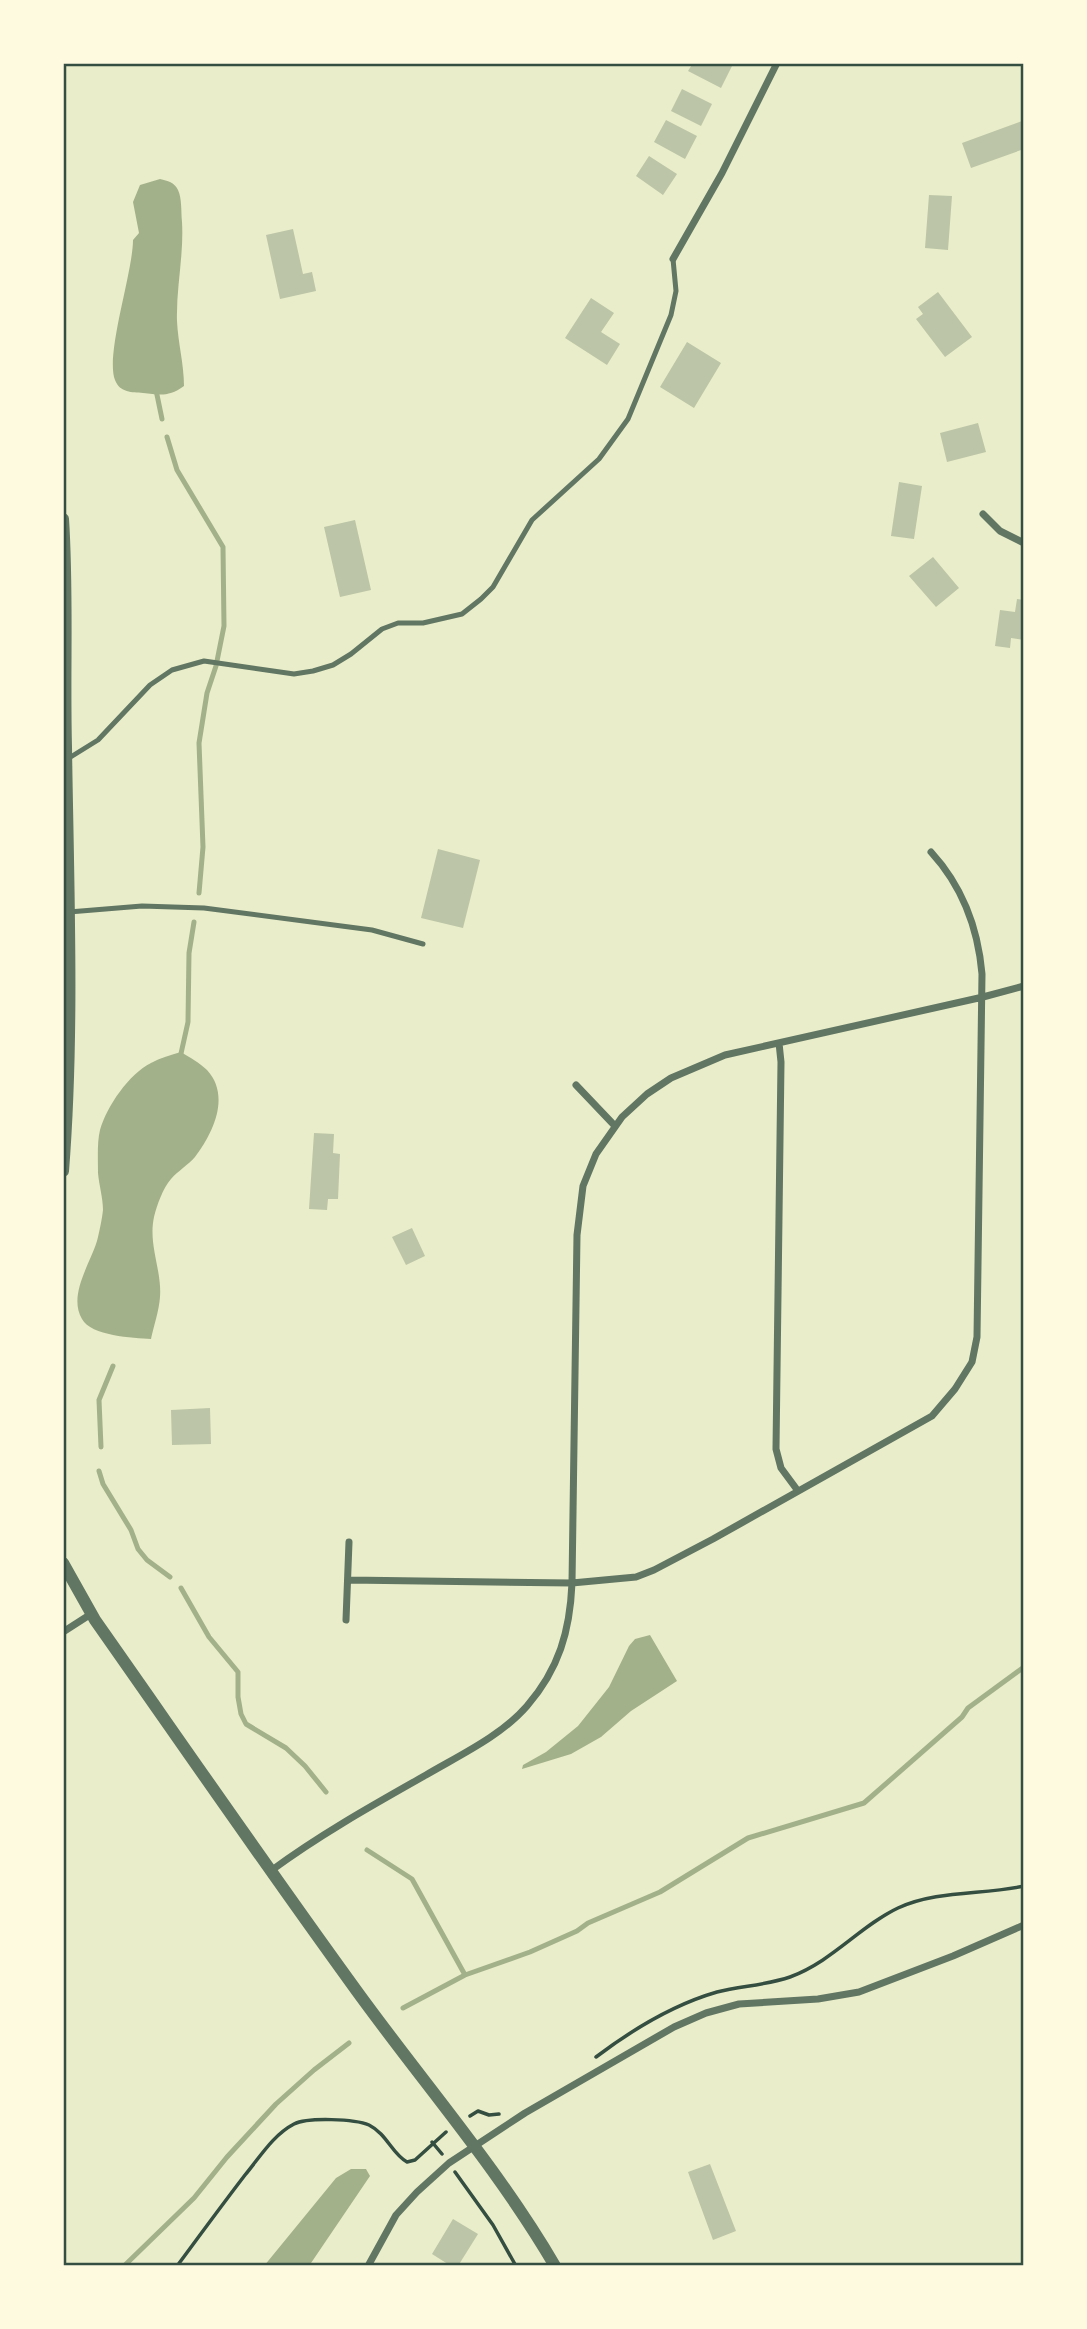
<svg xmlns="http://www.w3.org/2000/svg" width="1087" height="2329" viewBox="0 0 1087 2329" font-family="Barlow,sans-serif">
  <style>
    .water { fill: #a3b18a }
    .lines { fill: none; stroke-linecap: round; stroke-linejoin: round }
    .stream { stroke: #a3b18a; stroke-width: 5 }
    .building { fill: #bcc5a7 }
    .path { stroke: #344e41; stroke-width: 3.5 }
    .service { stroke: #617663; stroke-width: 5 }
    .minor { stroke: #617663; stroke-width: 7 }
    .tertiary { stroke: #617663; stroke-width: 12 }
    .neatline { fill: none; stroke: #344e41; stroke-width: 2.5 }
  </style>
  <rect width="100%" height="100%" fill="#e9edc9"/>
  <path class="water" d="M160,179C168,181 174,182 178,190C182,198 181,212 182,222C184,255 176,288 177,321C178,343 184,364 184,386C169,397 160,395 143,393C132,392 120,393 115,380C105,355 133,272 133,240L139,233L133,202L140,185Z
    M181,1052C189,1057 200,1063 207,1070C231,1096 213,1133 195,1157C188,1165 178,1171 171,1179C163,1188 157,1205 154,1217C148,1245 162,1270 160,1297C159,1311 154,1325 151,1339C133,1338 91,1336 82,1319C67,1294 93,1260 98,1237C100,1228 102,1219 103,1210C103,1198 99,1185 98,1173C98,1160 97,1142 100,1130C107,1106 129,1074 151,1063C160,1058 171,1055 181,1052Z
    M650,1635L677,1681L631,1711L601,1737L571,1754L522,1769L523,1765L546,1752L578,1726L609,1687L629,1646L635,1639Z
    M351,2169H366L370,2176L309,2266H264L336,2178Z"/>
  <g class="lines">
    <path class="stream" d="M156,390L162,419
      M167,437L177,470L223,547L224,626L216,666L207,693L199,743L203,847L199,893
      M180,1058L188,1022L189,953L194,922
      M101,1447L99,1400L113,1366
      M99,1471L103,1484L131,1530L138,1549L147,1560L170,1577
      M181,1588L209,1637L238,1672V1697L241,1714L246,1724L286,1748L305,1766L326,1792
      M367,1850L412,1879L465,1975
      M403,2008L465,1975L530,1952L577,1931L588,1923L660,1892L748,1838L864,1803L962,1717L968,1708L1024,1667
      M124,2266L194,2198L227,2157L276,2104L314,2070L349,2043"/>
  </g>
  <path class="building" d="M693,63H727L732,66L721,88L688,71Z
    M682,89L712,104L701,126L671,111Z
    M666,120L697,136L685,159L654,142Z
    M1022,121L1024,128V149L971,168L962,143Z
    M649,156L677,174L663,195L636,176Z
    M929,195L952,196L948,250L925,248Z
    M293,229L303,274L312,272L316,291L280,299L266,235Z
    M938,292L972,337L945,357L916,319L923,314L918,307Z
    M591,298L614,313L601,332L620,344L607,365L565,338Z
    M687,342L721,363L694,408L660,387Z
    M978,423L986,452L947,462L940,433Z
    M899,482L922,486L914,539L891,536Z
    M355,520L371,590L340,597L324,527Z
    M933,557L959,588L936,607L909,576Z
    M1017,599L1024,600V640L1011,638L1010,648L995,646L1000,610L1015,612Z
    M438,849L480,860L463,928L421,918Z
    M314,1133L334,1134L333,1153L340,1154L338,1199H328L327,1210L309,1209Z
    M412,1228L425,1256L406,1265L392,1237Z
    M210,1408L211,1444L172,1445L171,1410Z
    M710,2164L736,2231L713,2240L688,2172Z
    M453,2219L478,2234L458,2266H451L432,2254Z"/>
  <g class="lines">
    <path class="path" d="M596,2057C633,2029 672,2005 717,1992C741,1986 767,1985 790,1977C833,1961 860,1926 898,1908C937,1890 983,1895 1024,1886
      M470,2116L478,2111L489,2115L499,2114
      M432,2142L442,2154
      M455,2172L493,2225L516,2266
      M177,2266C200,2235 222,2205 245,2175C260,2157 273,2135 294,2124C308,2117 355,2119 369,2125C387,2134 392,2154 407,2162L415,2160L446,2132"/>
    <path class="service" d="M69,758L98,740L150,685L172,670L204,661L294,674L313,671L333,665L351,654L382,629L398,623H423L462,614L481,599L493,587L532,520L599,459L628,419L671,315L676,291L673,259
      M69,912L142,906L204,908L372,930L423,944"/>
    <path class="minor" d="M673,259L722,173L777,63
      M983,514L1000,531L1024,543
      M779,1043L781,1062L776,1449L781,1468L798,1491
      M576,1085L615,1126
      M349,1580L572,1583L636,1577L654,1570L713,1539L932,1416L955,1389L972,1362L977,1337L982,974C978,928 963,887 931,852
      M346,1620L349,1542
      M63,1632L91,1614
      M272,1870C321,1834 373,1805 426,1775C460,1755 501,1736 527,1706C559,1669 570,1631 572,1583L577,1235L583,1186L596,1154L622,1117L647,1094L671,1078L725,1055L983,997L1024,986
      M368,2266L396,2215L417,2192L449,2163L525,2113L674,2027L706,2013L739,2004L818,1999L859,1992L953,1956L1024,1925"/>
    <path class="tertiary" d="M63,519C68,595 64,671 66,747C68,888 74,1030 63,1171
      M63,1563L95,1620C180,1741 264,1863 351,1983C419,2078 496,2165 555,2266"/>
  </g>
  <rect width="1087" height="2329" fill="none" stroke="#fefae0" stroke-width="130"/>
  <rect x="65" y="65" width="957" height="2199" class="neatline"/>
</svg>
